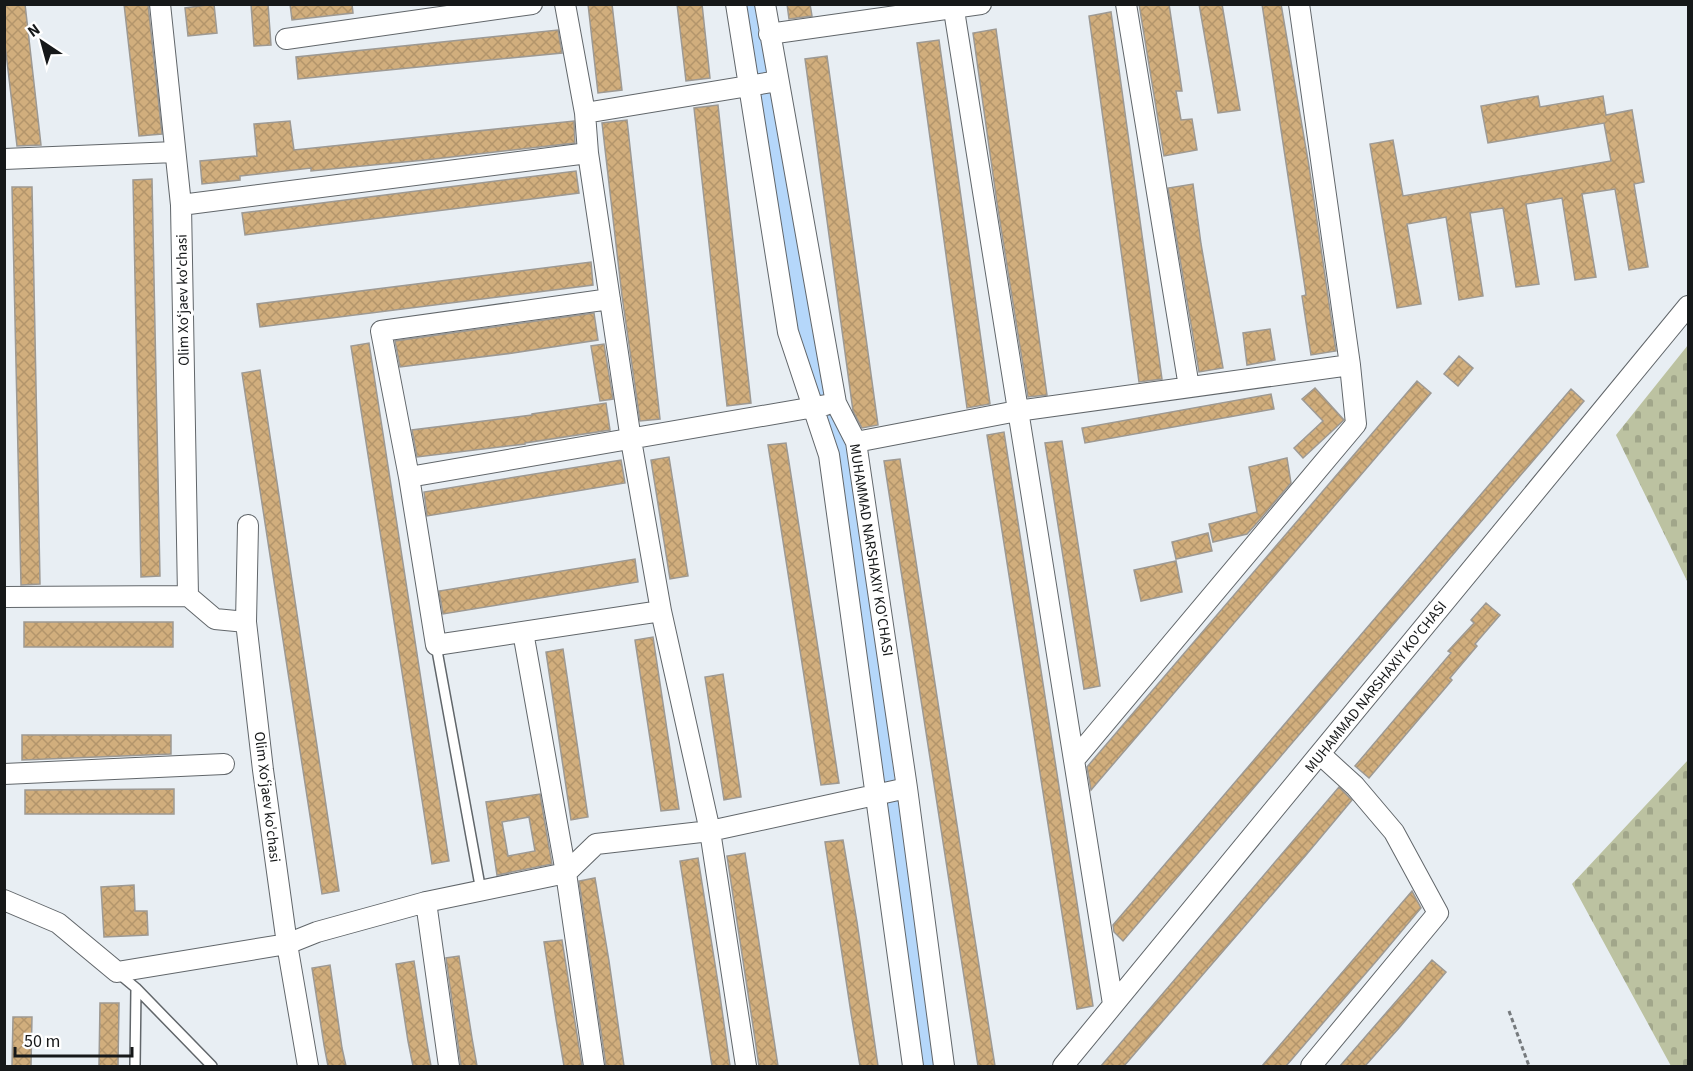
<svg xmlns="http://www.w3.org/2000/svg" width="1693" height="1071" viewBox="0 0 1693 1071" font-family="'Source Sans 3',sans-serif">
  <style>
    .cemetery { fill: url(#cemetery-stones) }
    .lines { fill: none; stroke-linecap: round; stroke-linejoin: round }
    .canal { stroke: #b5d7fa; stroke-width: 16 }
    .building { fill: url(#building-cross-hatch); stroke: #9d9993; stroke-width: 1.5; fill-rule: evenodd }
    .lane-casing { stroke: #61666a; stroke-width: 12 }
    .street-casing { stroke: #61666a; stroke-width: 22 }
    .path { stroke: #767a7d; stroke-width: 3; stroke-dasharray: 4.5 3; stroke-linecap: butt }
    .lane { stroke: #fff; stroke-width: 9 }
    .street { stroke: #fff; stroke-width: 20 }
    .labels { text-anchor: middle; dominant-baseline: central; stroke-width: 6; stroke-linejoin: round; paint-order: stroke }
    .street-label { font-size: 15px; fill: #161819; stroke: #fff }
  </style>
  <defs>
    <pattern id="cemetery-stones" width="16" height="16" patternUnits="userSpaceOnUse" patternTransform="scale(1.5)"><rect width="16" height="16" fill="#bcc2a1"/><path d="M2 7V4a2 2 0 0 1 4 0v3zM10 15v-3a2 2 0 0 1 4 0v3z" fill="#a1a68a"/></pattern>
    <pattern id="building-cross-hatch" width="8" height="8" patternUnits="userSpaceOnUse" patternTransform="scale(1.5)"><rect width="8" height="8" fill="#d1ae7d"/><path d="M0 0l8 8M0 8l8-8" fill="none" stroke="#b3956b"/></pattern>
  </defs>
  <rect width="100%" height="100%" fill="#e8eef3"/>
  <path class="cemetery" d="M1688,345V583L1616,435Z
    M1688,760V1066H1671L1572,884Z"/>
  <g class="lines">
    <path class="canal" d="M750,4L760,70
      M765,97L782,185L804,331L813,365L851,477L884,761L929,1066"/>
  </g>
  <path class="building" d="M4,4H25L41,145L17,146L4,36Z
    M124,4H148L162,134L139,136Z
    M214,4L217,33L188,36L185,8Z
    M251,4H268L271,45L254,46Z
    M290,4H352L353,13L292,20Z
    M588,4H612L622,90L598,93Z
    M677,4H702L710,78L686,81Z
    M787,4H810L812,16L789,19Z
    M1139,4H1169L1182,91H1176L1181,120L1192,119L1197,150L1164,156Z
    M1199,4H1222L1240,110L1218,113Z
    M1262,4H1281L1309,166L1336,351L1311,355L1302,296L1306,295Z
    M1111,12L1162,379L1139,382L1089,16Z
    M996,29L1047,395L1028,397L997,203L973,33Z
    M558,30L562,53L298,79L296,57Z
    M939,40L990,404L967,408L917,43Z
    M827,56L878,425L862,428L853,411L805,59Z
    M1538,96L1540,107L1603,96L1606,115L1632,110L1644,182L1634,184L1648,267L1629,270L1615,189L1582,194L1596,277L1575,280L1562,198L1526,204L1539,284L1516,287L1503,208L1470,213L1483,296L1459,300L1446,217L1407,224L1421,304L1397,308L1370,144L1393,140L1403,196L1611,161L1604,123L1488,143L1481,106Z
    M718,105L751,403L727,406L694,108Z
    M627,120L660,419L640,421L622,296L602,123Z
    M290,121L294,150L574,121L575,143L425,160L311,171V168L240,176V180L202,184L200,161L257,156L254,124Z
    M576,171L579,193L245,235L242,213Z
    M152,179L160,576L141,577L133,180Z
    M1193,184L1201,244L1223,368L1199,372L1168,188Z
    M12,187H32L40,584L21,585Z
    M591,262L593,285L260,327L257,304Z
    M594,313L598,340L513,353L400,367L395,341Z
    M1270,329L1275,360L1247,365L1243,333Z
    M369,343L449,861L432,864L351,346Z
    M604,344L613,399L600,401L591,346Z
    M1459,356L1473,368L1458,386L1444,374Z
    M260,370L339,891L322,894L242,373Z
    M1417,381L1431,393L1091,790L1087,767Z
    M1315,388L1344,420L1303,458L1294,448L1323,421L1302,399Z
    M1571,389L1584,401L1123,941L1114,932L1113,925Z
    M1271,394L1274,409L1085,443L1082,428Z
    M606,403L610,430L525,443V444L417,457L412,430L532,415V414Z
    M1004,432L1093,1006L1077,1009L987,435Z
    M1062,441L1100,686L1084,689L1045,443Z
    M786,443L839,783L821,785L768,445Z
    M669,457L688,576L670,579L651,460Z
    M1287,458L1291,483L1257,523L1247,534L1213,542L1209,524L1257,512L1249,467Z
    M900,459L972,921L995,1066H978L954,913L884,461Z
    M621,460L625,483L427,516L424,492Z
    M1208,533L1212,551L1176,559L1172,542Z
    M635,559L638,582L443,614L439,591Z
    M1176,561L1182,592L1141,601L1134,570Z
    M1486,603L1500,615L1475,644L1477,646L1450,678L1452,680L1369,778L1355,766L1451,653L1448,651L1474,623L1471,620Z
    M24,622H173V647H24Z
    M653,637L679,809L661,811L635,640Z
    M563,649L588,817L571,820L546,652Z
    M723,674L741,797L724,800L705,677Z
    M22,735H171V754L22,760Z
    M1339,787L1352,800L1306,855L1124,1066H1101Z
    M174,789V814H25V790Z
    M540,794L552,864L497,875L486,802ZM529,817L535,851L508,856L502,822Z
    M843,840L857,922L878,1066H860L851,1013L825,842Z
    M745,853L758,936L778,1066H759L753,1026L727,856Z
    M698,858L719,989L730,1066H712L692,938L680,861Z
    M595,878L609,961L624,1066H606L579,881Z
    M134,885L135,911H147L148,935L104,937L101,887Z
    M1412,891L1421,908L1379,958L1286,1066H1262Z
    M562,940L575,1022L582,1066H564L556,1019L544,942Z
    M459,956L472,1038L477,1066H461L446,958Z
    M1432,960L1446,972L1399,1028L1365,1066H1340Z
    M414,961L427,1044L431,1066H413L408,1041L396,964Z
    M330,965L342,1048L346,1066H328L324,1045L312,968Z
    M100,1003H119L118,1066H99Z
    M13,1017H32L31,1066H12Z"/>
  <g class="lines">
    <defs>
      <path id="lane" d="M436,645L481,891
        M118,973L136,988L135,1066
        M136,988L212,1066"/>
      <path id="street" d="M160,4L181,205L188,596
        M565,4L585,113L588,153L631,440L661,611L710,831L746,1066
        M736,4L788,332L829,455L913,1066
        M765,4L836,403L856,442L907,788L944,1066
        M953,4L1113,1004
        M1126,4L1189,387
        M769,34L981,4
        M286,39L532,4
        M585,113L778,81
        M4,159L175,152
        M181,205L588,153
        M610,299L381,331L409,477L436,645L661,611
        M856,442L1017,411L1350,365
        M409,477L826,405
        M248,525L246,622L263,770L287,944L308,1066
        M4,597L188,596L215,619L246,622
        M523,632L566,873L594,1066
        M1074,760L1356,424L1350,365L1299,4
        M4,774L224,764
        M4,900L58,923L117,972L287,944L317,932L426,902L566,873L596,844L710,831L907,788
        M426,902L449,1066
        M1063,1066L1688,306
        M1311,1066L1438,913L1394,832L1355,786L1321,755"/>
    </defs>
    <use href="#lane" class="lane-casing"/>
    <use href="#street" class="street-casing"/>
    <path class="path" d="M1509,1011L1529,1066"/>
    <use href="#lane" class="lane"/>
    <use href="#street" class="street"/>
  </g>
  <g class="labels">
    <g class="street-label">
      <text transform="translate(183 300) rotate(-91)">Olim Xoʻjaev ko'chasi</text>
      <text transform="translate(871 550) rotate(81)">MUHAMMAD NARSHAXIY KO'CHASI</text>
      <text transform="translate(1376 687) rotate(-51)">MUHAMMAD NARSHAXIY KO'CHASI</text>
      <text transform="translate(267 797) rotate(83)">Olim Xoʻjaev ko'chasi</text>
    </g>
  </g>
  <rect width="1693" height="1071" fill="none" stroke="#161819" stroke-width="12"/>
  <g transform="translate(42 42) rotate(324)" stroke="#ffffff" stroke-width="4.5" paint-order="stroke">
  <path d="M0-4.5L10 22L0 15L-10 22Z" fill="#161819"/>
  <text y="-9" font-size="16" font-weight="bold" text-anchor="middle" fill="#161819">N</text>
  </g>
  <path d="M15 1047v9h117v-9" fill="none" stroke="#161819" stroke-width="3"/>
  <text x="24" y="1047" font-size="18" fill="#161819" stroke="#ffffff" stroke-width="4.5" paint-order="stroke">50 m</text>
</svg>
